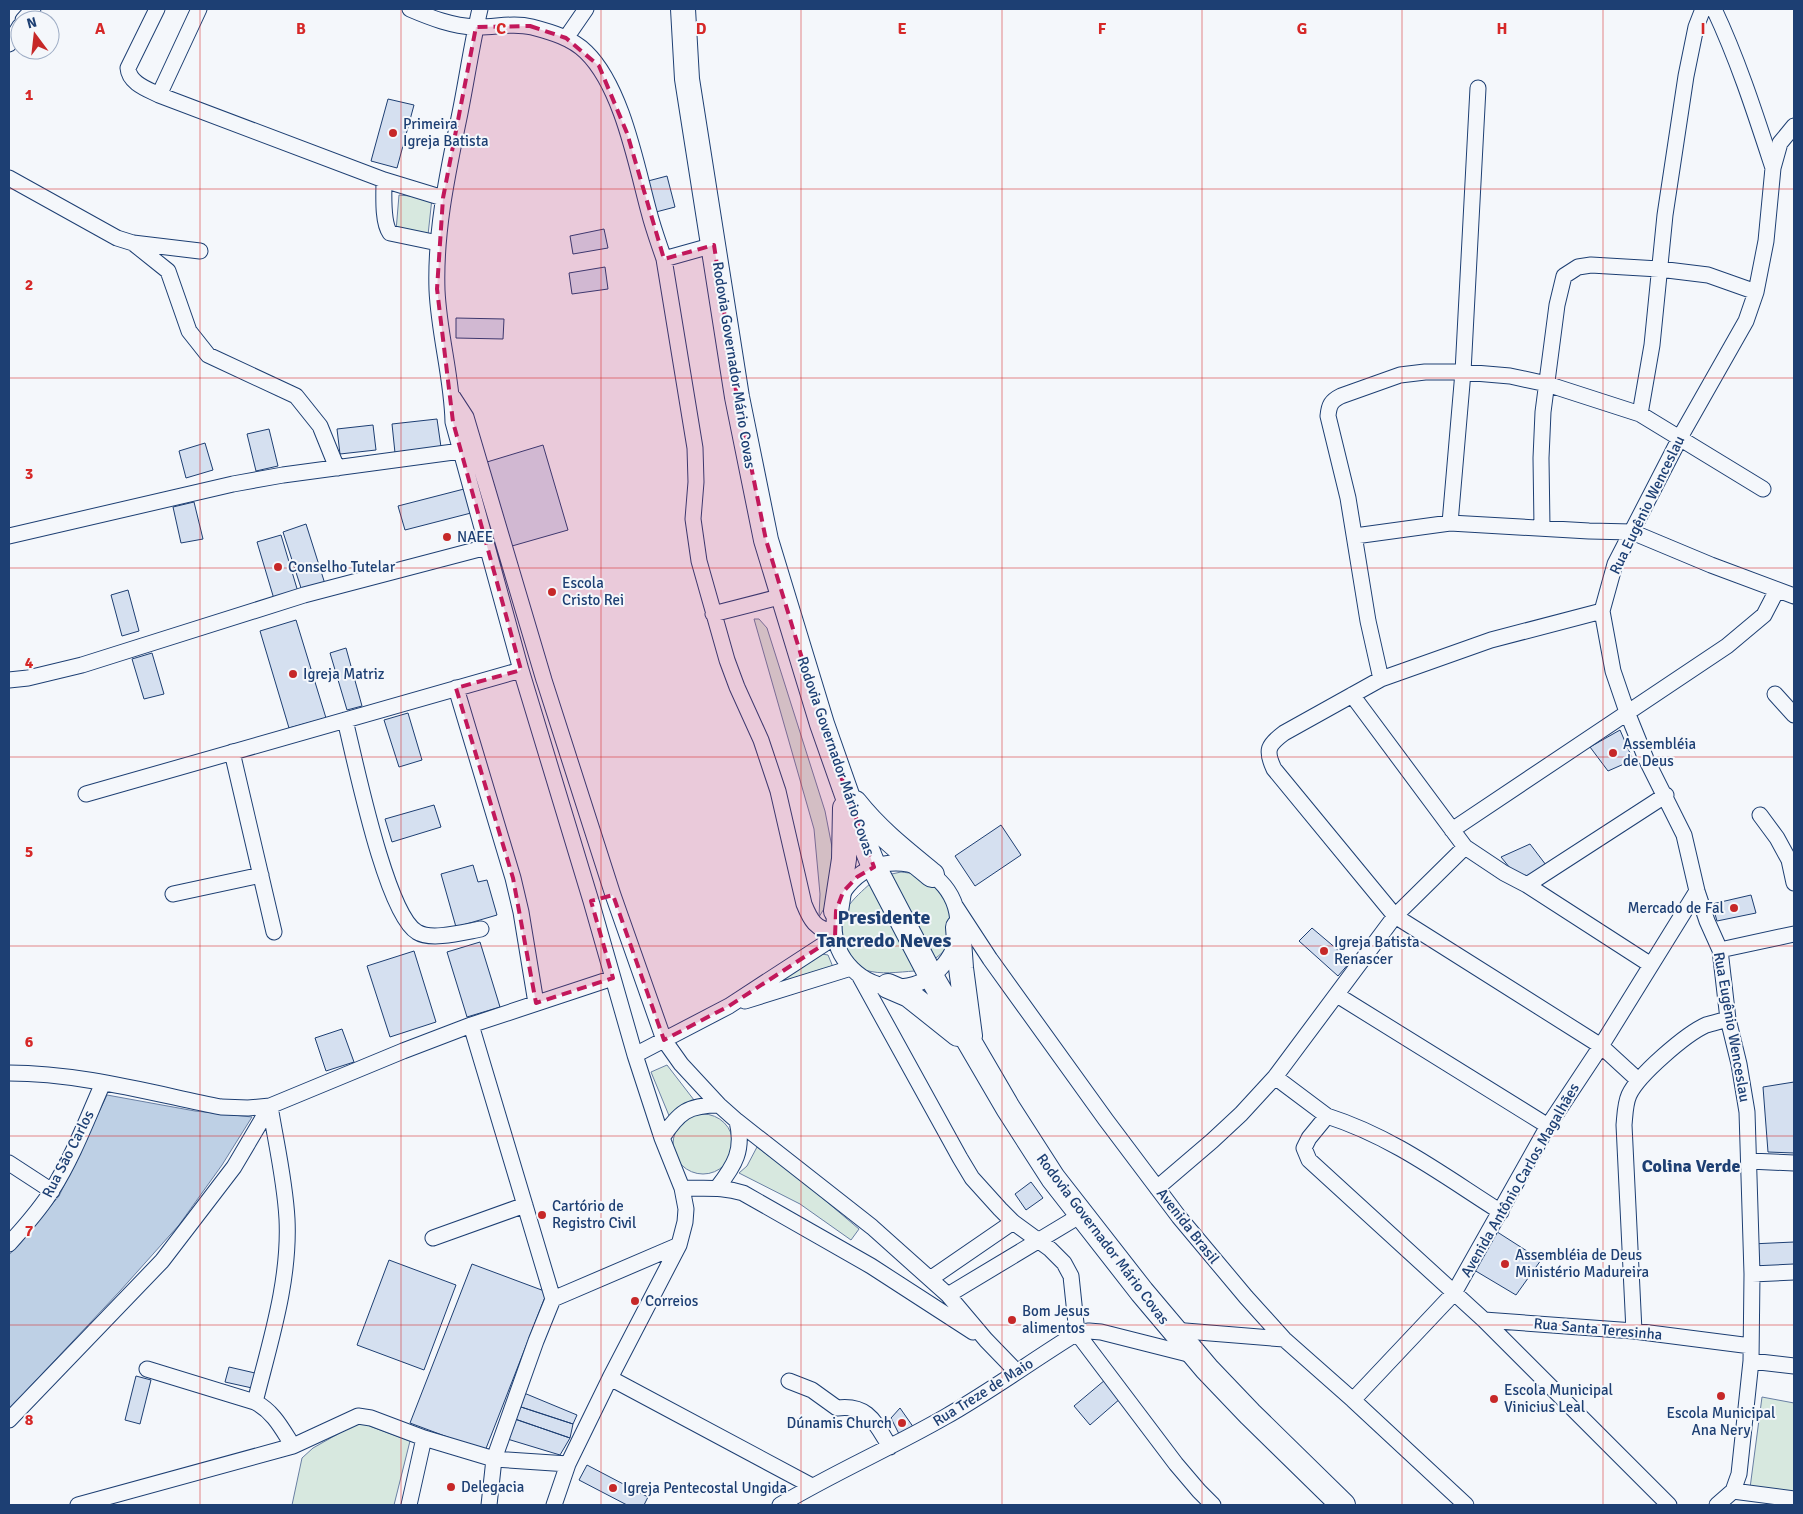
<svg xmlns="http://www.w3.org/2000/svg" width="1803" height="1514" viewBox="0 0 1803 1514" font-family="Signika,sans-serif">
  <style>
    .green { fill: #d7e8df; stroke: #687fa3 }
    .water { fill: #bed0e5; stroke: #687fa3 }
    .building { fill: #d5e0f0; stroke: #1d3f73 }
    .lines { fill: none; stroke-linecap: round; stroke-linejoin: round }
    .minor-casing { stroke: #1d3f73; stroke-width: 17 }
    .trunk-casing { stroke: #1d3f73; stroke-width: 26 }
    .minor { stroke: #f4f7fb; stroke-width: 15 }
    .trunk { stroke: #f4f7fb; stroke-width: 24 }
    .marked { fill: #c2185b; fill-opacity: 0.2; stroke: #c2185b; stroke-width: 4; stroke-dasharray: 10 6; stroke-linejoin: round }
    .grid { fill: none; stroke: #d62828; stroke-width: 1; stroke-opacity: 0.55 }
    .poi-dot { fill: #c62828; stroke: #f4f7fb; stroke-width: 2 }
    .labels { text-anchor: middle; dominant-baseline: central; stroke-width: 4; stroke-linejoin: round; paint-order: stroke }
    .poi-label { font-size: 15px; fill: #1d3f73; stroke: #f4f7fb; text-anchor: start }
    .street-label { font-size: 15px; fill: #1d3f73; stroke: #f4f7fb }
    .quarter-label { font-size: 18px; font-weight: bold; fill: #1d3f73; stroke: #f4f7fb }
    .district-label { font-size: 20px; font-weight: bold; fill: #1d3f73; stroke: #f4f7fb }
    .grid-label { font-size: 16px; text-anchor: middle; font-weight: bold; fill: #d62828; stroke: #f4f7fb; stroke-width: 4; stroke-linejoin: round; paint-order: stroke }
  </style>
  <rect width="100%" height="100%" fill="#f4f7fb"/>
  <path class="green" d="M399,195L432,198L428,235L396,231Z
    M754,619H759L767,628L825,811L833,852L831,897L819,917L820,894L814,829Z
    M901,872C911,873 922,875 931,881C951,893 960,928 947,947C944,952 937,957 932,961L887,875Z
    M871,883L915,971C898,972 881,975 865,970C842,964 836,926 847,908C853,899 863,890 871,883Z
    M822,954L828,955L833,967L760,991Z
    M667,1065L694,1100L681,1106L670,1118L651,1072Z
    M673 1144a30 30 0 1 1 60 0a30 30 0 1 1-60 0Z
    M757,1147L801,1180L859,1229L851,1240L800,1204L739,1173L747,1166Z
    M1762,1397L1794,1403V1494L1750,1488Z
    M359,1422L410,1441L394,1505H292L302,1458L313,1448Z"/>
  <path class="water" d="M107,1095L195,1111L252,1117L222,1165L179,1225L120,1291L9,1409V1255L59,1196Z"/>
  <path class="building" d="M388,99L414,105L397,168L371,161Z
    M667,176L675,207L656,212L648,181Z
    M604,229L608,248L573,254L570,236Z
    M605,267L608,289L572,294L569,273Z
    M456,318L504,319L503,339L456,338Z
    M437,419L441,447L395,453L392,424Z
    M373,425L376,450L340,454L337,429Z
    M269,429L278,466L256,471L247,434Z
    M205,443L213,470L186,478L179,451Z
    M543,445L568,530L512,546L487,462Z
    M464,489L471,513L405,530L398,506Z
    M194,502L203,539L181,543L173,507Z
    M306,524L325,584L302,591L283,532Z
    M281,535L298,592L274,599L257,542Z
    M128,590L139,631L122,636L111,595Z
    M296,620L326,718L289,728L260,631Z
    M346,648L362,706L347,710L330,653Z
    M152,653L164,694L144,699L132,659Z
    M408,713L422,760L399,767L384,720Z
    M1620,730L1633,760L1608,771L1590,747Z
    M434,805L441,827L392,842L385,819Z
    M1001,825L1021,855L975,886L955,856Z
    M1530,844L1546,865L1526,878L1510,868L1501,857Z
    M473,865L478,882L487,880L497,915L456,927L441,874Z
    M1751,895L1756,913L1717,921L1712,904Z
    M1312,928L1351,961L1338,976L1299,941Z
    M480,942L500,1007L467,1017L447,952Z
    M414,951L436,1022L390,1037L367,966Z
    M342,1029L354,1062L326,1071L315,1038Z
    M1794,1082V1153L1768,1152L1763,1087Z
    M1031,1182L1043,1198L1026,1210L1015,1194Z
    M1491,1228L1541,1260L1516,1295L1469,1267Z
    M1794,1242V1272L1752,1274L1751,1244Z
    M389,1260L456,1285L424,1370L357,1345Z
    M472,1264L547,1292L485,1451L410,1423Z
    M229,1367L255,1373L252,1388L225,1382Z
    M136,1376L151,1380L140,1424L125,1420Z
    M1105,1380L1121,1398L1090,1425L1074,1406Z
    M524,1393L577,1415L573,1424L518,1406Z
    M518,1406L573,1424L570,1438L512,1418Z
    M900,1408L914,1428L900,1436L891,1418Z
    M512,1418L570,1438L560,1455L504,1438Z
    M587,1465L648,1497L644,1505H627L579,1480Z"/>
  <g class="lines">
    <defs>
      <path id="minor" d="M157,9L128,68C129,83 147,89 159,95L384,180
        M410,9C431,18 452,26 475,27C494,28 512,22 532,27C551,32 572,38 586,52C622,87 636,164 649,212C653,228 659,244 664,259L714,245
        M480,9C472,43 467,78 460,113C448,172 435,230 437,290C439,335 452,377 453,422L521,670L591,901L635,1055L662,1138L682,1188L686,1209L685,1222L679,1245L610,1378L568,1464L554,1505
        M1714,9C1738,60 1755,113 1773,168
        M23,20L33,9
        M566,38L586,9
        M9,44L20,26
        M159,95L199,9
        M9,178L117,238L133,243L200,251
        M133,243L168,271L189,331L208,355L296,396L320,426L337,468
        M438,243L390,233C382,222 384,194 384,180L443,198
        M664,259L695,448L696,482L693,519L699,561L727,660L737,687L761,740L778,791L804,904C810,919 816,931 834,931
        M453,397L466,417L544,680L613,895L664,1040L681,1064L719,1105L737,1121L872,1227L948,1295L986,1340L1017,1372
        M1640,414L1652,345L1665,215L1686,76L1696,27L1703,9
        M1450,523L1463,372L1478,88
        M1542,527L1541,458L1543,412L1557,305L1564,276L1578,267L1591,265L1659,269L1708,275L1756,292
        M9,536L233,484L283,475L461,451
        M1355,536L1450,523L1589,531L1632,532L1711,565L1794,596
        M1602,611L1491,640L1381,679L1284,733C1268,745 1265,750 1274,769L1395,916L1601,1046L1638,1080
        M713,614L783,596
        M1381,679L1368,621L1348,498L1328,416C1329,405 1331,401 1341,396L1400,375L1425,372H1463L1510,376L1547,384L1640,414L1763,489
        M9,680L28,678L82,665L304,595L487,547
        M456,688L513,878L521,912L536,1003
        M1775,694L1794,715
        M1352,695L1465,847L1504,873L1527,885
        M345,720C355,760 386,914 417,932C431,941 464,932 481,929
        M232,752L274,932
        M86,794L521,670
        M1760,815L1777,838L1789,860L1794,883
        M1452,830L1727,646L1764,615L1777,590
        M834 925a62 62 0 1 1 124 0a62 62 0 1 1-124 0Z
        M173,894L261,875
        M956,907L990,959L1106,1120L1179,1217L1246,1297L1284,1339L1353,1400L1466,1505
        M1720,950L1794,934
        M1651,965L1527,885L1666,795
        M859,975L960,1158L972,1178L1000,1209L1013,1222L1050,1249L1064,1263L1071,1276L1077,1333L1176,1464L1199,1491L1213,1505
        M1337,995L1548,1126
        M745,1001L851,968
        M471,1025L553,1299L536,1341L494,1459L489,1505
        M635,1055L729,1006L835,937
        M9,1073C80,1073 151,1093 221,1107L248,1108L270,1106L403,1051L471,1025L613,978
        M1275,1077L1327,1116
        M270,1106C276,1143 285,1181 287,1219C290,1281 270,1342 255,1402C274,1412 282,1429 293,1446L358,1416L371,1418L424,1438L409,1505
        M662,1138C679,1112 688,1105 719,1105
        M1749,1161L1794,1163
        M9,1163L52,1191
        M682,1188C703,1189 722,1186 743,1193L871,1266L973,1332
        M717,1188C735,1165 744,1150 737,1121
        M1157,1188L1212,1141L1241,1114L1275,1077L1395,916L1465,847
        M1501,1212C1444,1176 1393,1137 1327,1116L1309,1138L1304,1148L1309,1160L1484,1320L1634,1331L1751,1346
        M433,1238L525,1205
        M9,1244C24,1227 40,1210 52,1190C73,1157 87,1119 103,1083
        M1752,1274L1794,1272
        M930,1279L1013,1222
        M948,1295L1081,1215
        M553,1299L679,1245
        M1484,1320L1669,1505
        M1173,1330L1284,1339
        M1634,1331L1624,1125C1625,1115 1625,1104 1629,1095C1638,1075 1686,1034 1706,1025C1713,1023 1721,1021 1728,1019
        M1751,1361L1794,1366
        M147,1369L255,1402
        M610,1378L812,1486
        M789,1381L812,1390L837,1408C869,1404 875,1423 890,1447
        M1353,1400L1454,1293L1548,1126L1601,1046L1697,891
        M9,1420L162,1261L234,1167L270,1106
        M424,1438L494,1459L568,1464
        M1733,1491L1794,1499
        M78,1505L293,1446
        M780,1505C833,1473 891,1448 945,1417C991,1391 1033,1360 1077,1333L1089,1331L1101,1332L1196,1356
        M1717,1505L1733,1491L1739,1474L1751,1361L1752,1274L1747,1112L1739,1064L1728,1019L1720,950L1707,921L1697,891L1684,835L1646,759L1627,712L1613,671L1602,611L1615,564L1683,432L1746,321L1756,292L1766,241L1773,168L1780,143L1794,126"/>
      <path id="trunk" d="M683,9L687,79L737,397L766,540L822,724L860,832L874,867L931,976L1008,1108L1053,1178L1142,1292L1207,1369L1250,1414L1343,1505
        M855,803C878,832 904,852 932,875
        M836,911L844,859L845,808
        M958,927L961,968L970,1036
        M888,986L909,995L958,1034"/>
    </defs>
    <use href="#minor" class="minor-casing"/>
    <use href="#trunk" class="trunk-casing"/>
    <use href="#minor" class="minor"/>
    <use href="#trunk" class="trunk"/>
  </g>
  <path class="marked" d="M530,26L566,38L599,66L627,133L664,259L714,245L737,397L766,540L822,724L874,867L857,877L843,892L836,911L835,937L729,1006L664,1040L613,895L591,901L613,978L536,1003L513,878L456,688L521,670L453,422L437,289L443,198L476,27Z"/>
  <path class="grid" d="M200,9V1505M401,9V1505M601,9V1505M801,9V1505M1002,9V1505M1202,9V1505M1402,9V1505M1603,9V1505M9,189H1794M9,378H1794M9,568H1794M9,757H1794M9,946H1794M9,1136H1794M9,1325H1794"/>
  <g class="poi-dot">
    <circle cx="393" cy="133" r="5"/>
    <circle cx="447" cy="537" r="5"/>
    <circle cx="278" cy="567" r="5"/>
    <circle cx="552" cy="592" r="5"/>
    <circle cx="293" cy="674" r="5"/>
    <circle cx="1613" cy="753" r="5"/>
    <circle cx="1734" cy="908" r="5"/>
    <circle cx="1324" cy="951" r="5"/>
    <circle cx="542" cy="1215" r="5"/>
    <circle cx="1505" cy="1264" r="5"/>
    <circle cx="635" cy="1301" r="5"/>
    <circle cx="1012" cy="1320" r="5"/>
    <circle cx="1721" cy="1396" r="5"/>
    <circle cx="1494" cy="1399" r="5"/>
    <circle cx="902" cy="1423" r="5"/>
    <circle cx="451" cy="1487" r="5"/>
    <circle cx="613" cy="1488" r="5"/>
  </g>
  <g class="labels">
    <g class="poi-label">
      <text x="403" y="124">Primeira<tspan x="403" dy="17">Igreja Batista</tspan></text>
      <text x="457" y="537">NAEE</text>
      <text x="288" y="567">Conselho Tutelar</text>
      <text x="562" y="583">Escola<tspan x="562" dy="17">Cristo Rei</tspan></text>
      <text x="303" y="674">Igreja Matriz</text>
      <text x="1623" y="744">Assembléia<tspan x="1623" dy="17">de Deus</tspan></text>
      <text x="1724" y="908" text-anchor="end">Mercado de Fal</text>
      <text x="1334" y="942">Igreja Batista<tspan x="1334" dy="17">Renascer</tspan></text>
      <text x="552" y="1206">Cartório de<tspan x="552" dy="17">Registro Civil</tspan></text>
      <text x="1515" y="1255">Assembléia de Deus<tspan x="1515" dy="17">Ministério Madureira</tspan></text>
      <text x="645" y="1301">Correios</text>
      <text x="1022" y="1311">Bom Jesus<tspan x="1022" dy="17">alimentos</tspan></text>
      <text x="1504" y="1390">Escola Municipal<tspan x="1504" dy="17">Vinicius Leal</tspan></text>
      <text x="1721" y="1413" text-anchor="middle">Escola Municipal<tspan x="1721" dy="17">Ana Nery</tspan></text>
      <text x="892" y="1423" text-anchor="end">Dúnamis Church</text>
      <text x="461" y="1487">Delegacia</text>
      <text x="623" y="1488">Igreja Pentecostal Ungida</text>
    </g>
    <g class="street-label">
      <text transform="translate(734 365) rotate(81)">Rodovia Governador Mário Covas</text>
      <text transform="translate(1647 505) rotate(-64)">Rua Eugênio Wenceslau</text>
      <text transform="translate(836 756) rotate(71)">Rodovia Governador Mário Covas</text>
      <text transform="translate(1732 1027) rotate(80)">Rua Eugênio Wenceslau</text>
      <text transform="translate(68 1154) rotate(-63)">Rua São Carlos</text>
      <text transform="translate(1520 1180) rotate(-60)">Avenida Antônio Carlos Magalhães</text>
      <text transform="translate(1188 1226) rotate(52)">Avenida Brasil</text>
      <text transform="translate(1103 1239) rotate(53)">Rodovia Governador Mário Covas</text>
      <text transform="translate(1598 1329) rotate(5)">Rua Santa Teresinha</text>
      <text transform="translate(983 1392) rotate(-32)">Rua Treze de Maio</text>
    </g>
    <g class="quarter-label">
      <text x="1691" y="1166">Colina Verde</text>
    </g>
    <g class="district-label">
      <text x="884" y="917">Presidente<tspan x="884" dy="23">Tancredo Neves</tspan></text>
    </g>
  </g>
  <g class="grid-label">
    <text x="100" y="34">A</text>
    <text x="301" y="34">B</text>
    <text x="501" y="34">C</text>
    <text x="701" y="34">D</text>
    <text x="902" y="34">E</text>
    <text x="1102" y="34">F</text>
    <text x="1302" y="34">G</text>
    <text x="1502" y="34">H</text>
    <text x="1703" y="34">I</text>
    <text x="29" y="100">1</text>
    <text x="29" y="290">2</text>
    <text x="29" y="479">3</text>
    <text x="29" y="668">4</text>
    <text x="29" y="857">5</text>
    <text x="29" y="1047">6</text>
    <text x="29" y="1236">7</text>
    <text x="29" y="1425">8</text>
  </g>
  <rect width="1803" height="1514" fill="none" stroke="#1d3f73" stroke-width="20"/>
  <g transform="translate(35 35) rotate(345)"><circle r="24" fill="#f4f7fb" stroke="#9eadc5"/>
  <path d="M0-4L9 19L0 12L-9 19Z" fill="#c62828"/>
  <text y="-8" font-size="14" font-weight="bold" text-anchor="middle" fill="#1d3f73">N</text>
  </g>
</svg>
